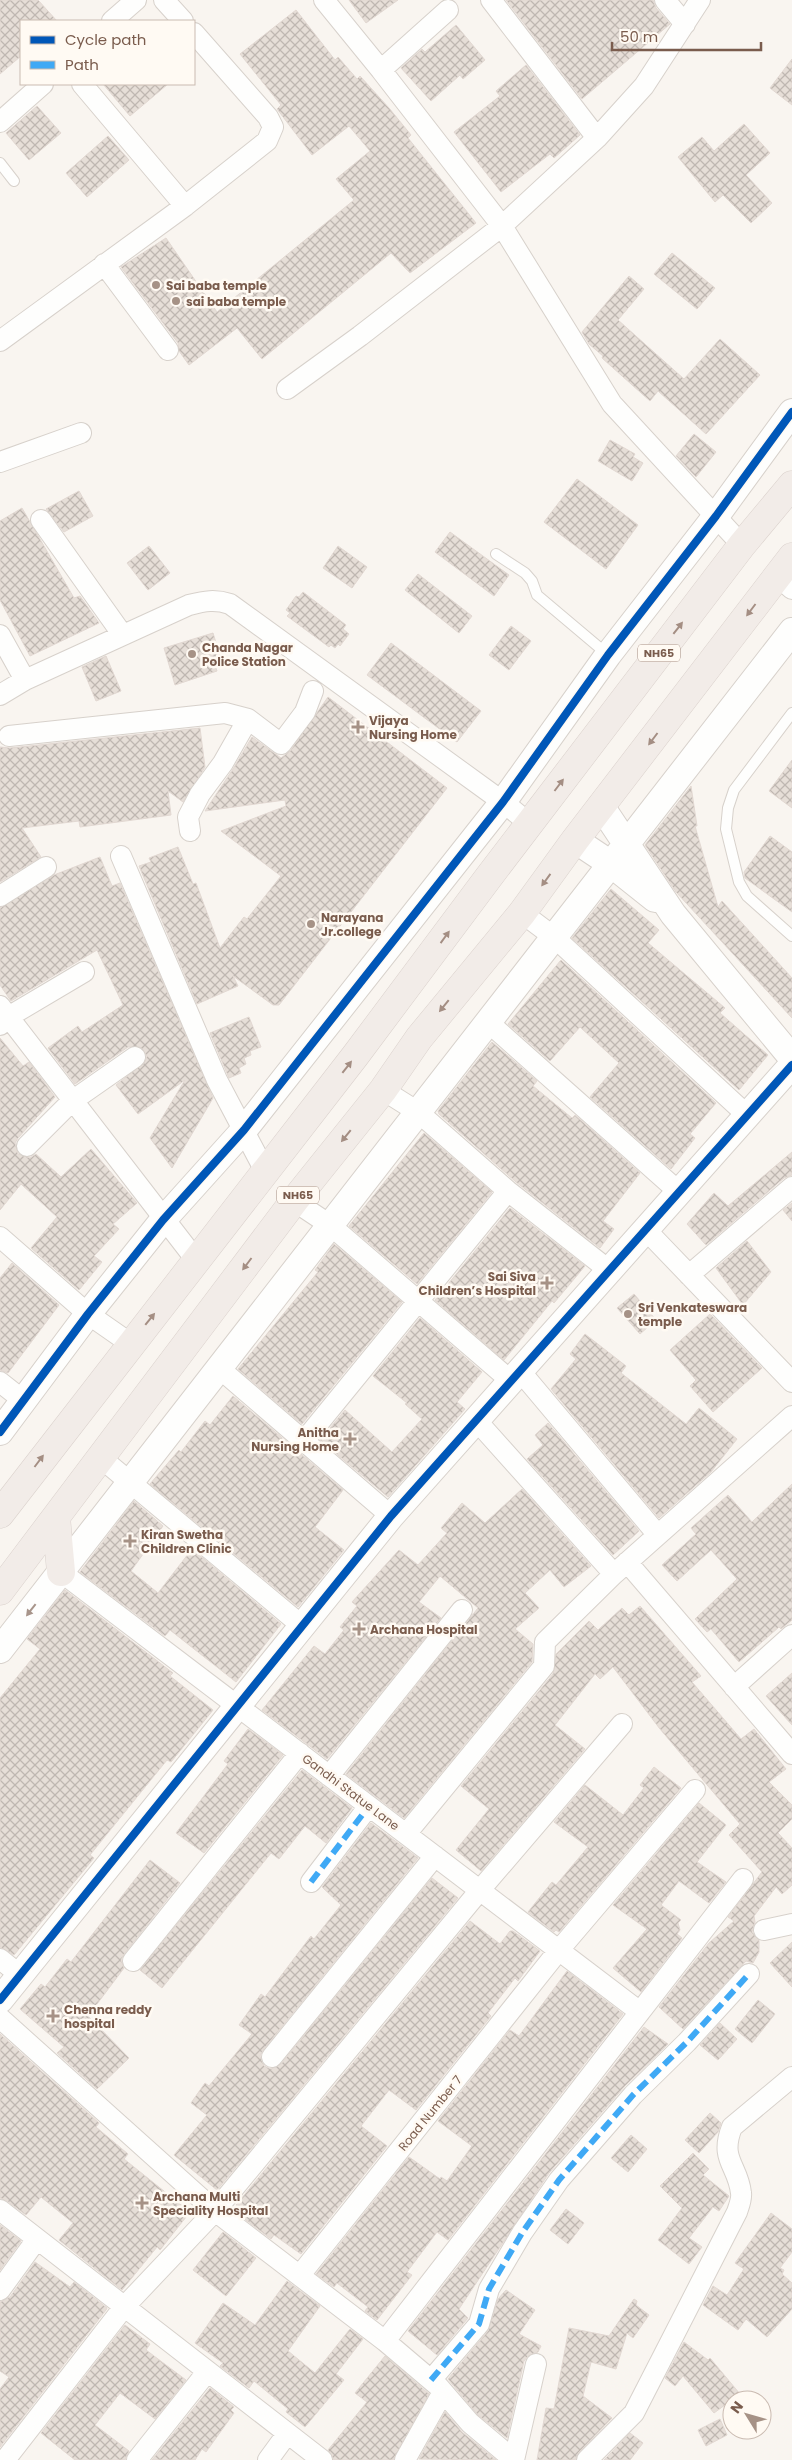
<svg xmlns="http://www.w3.org/2000/svg" width="792" height="2460" viewBox="0 0 792 2460" font-family="Poppins,sans-serif">
  <style>
    .building { fill: url(#building-cross-hatch); stroke: #e2d8d2 }
    .lines { fill: none; stroke-linecap: round; stroke-linejoin: round }
    .service-casing { stroke: #d7d1cb; stroke-width: 12 }
    .minor-casing { stroke: #d7d1cb; stroke-width: 22 }
    .tertiary-casing { stroke: #d7d1cb; stroke-width: 28 }
    .trunk-casing { stroke: #dad1cc; stroke-width: 29 }
    .service { stroke: #fefefd; stroke-width: 10 }
    .minor { stroke: #fefefd; stroke-width: 20 }
    .tertiary { stroke: #fefefd; stroke-width: 26 }
    .trunk { stroke: #f2ece8; stroke-width: 28 }
    .quiet { stroke: #3fa9f5; stroke-width: 6; stroke-dasharray: 12 6; stroke-linecap: butt }
    .cycleway-casing { stroke: #fffaf3; stroke-width: 11 }
    .cycleway { stroke: #0057b8; stroke-width: 8 }
    .oneway { fill: #a48e83 }
    .oneway2 { fill: #a8958b }
    .poi-dot { fill: #a69286; stroke: #fffaf3; stroke-width: 2 }
    .labels { text-anchor: middle; dominant-baseline: central; stroke-width: 5; stroke-linejoin: round; paint-order: stroke }
    .shield { fill: #fffaf3; stroke: #a28b7f; stroke-width: 1 }
    .shield-label { font-size: 11px; font-weight: bold; fill: #7a5c4d }
    .poi-label { font-size: 12px; font-weight: bold; fill: #7a5c4d; stroke: #fffaf3; text-anchor: start }
    .street-label { font-size: 12px; fill: #7a5c4d; stroke: #fffaf3 }
  </style>
  <defs>
    <pattern id="building-cross-hatch" width="8" height="8" patternUnits="userSpaceOnUse" patternTransform="scale(1.25)"><rect width="8" height="8" fill="#e6ded7"/><path d="M0 0l8 8M0 8l8-8" fill="none" stroke="#bfb7b1"/></pattern>
  </defs>
  <rect width="100%" height="100%" fill="#f9f5f0"/>
  <path class="building" d="M0,0H38L57,21H21V56L0,74Z
    M349,0H398L366,23Z
    M506,0H653L656,8L670,24L582,99Z
    M296,10L335,60L338,57L357,79L360,76L389,108L411,135L408,138L476,223L410,273L391,253L262,359L237,328L189,365L179,351L178,343L121,267L166,238L217,312L354,200L336,179L370,151L349,126L312,155L277,109L281,105L240,54Z
    M456,25L485,60L463,79L460,75L431,101L401,68L422,49L425,52Z
    M792,59V105L770,88Z
    M526,65L580,135L554,158L550,154L501,192L454,132L500,96L496,91Z
    M103,84H168L130,116Z
    M37,106L61,133L29,160L6,133Z
    M744,124L770,153L746,175L772,203L751,223L723,195L715,202L678,157L702,137L714,151Z
    M108,136L129,160L87,197L66,173Z
    M672,253L715,288L697,309L654,274Z
    M629,276L644,289L618,320L684,379L720,339L760,375L706,434L658,391L650,401L602,358L603,356L589,344L582,332Z
    M694,434L716,452L696,477L676,456Z
    M610,440L635,454L633,457L643,463L632,481L598,461Z
    M577,479L638,525L606,569L544,522Z
    M79,491L93,516L64,532L46,509Z
    M22,508L74,598L80,596L99,623L30,656L0,600V521Z
    M450,532L509,575L494,596L435,552Z
    M149,546L170,573L148,590L127,563Z
    M338,546L367,567L352,588L323,568Z
    M418,574L472,616L459,633L405,590Z
    M303,592L346,625L343,629L349,634L340,646L338,644L335,648L331,645L329,647L287,616L290,613L286,610L296,596L299,597Z
    M511,626L531,641L509,670L489,655Z
    M213,633L221,659L214,662L217,671L175,685L164,648Z
    M391,643L481,711L457,742L367,675Z
    M106,656L121,691L96,701L82,667Z
    M328,697L447,788L279,1005H273L233,976L238,986L197,1004L139,866L151,862L149,858L178,847L193,884L196,883L220,948L244,917L247,919L281,876L221,831L286,806L285,800L205,811L233,769L252,737L281,758L290,751Z
    M200,728L205,767L183,802L168,791L171,815L80,827L79,821L22,828L41,857L0,882V747L10,748Z
    M792,760V808L769,791Z
    M691,786L697,826H695L718,907L722,901L792,978V1018L676,892L645,845Z
    M770,836L792,852V912L745,878L744,872Z
    M100,857L112,886L120,883L213,1098L172,1168L150,1138L185,1080L138,1114L116,1085L145,1062L147,1056L140,1047H128L75,1084L48,1048L78,1026L82,1032L123,1005L97,950L11,1001L0,985V908L54,875Z
    M611,889L659,930L648,943L725,1008L720,1013L768,1055L739,1090L572,938Z
    M561,960L716,1103L690,1134L695,1138L671,1169L590,1097L619,1063L580,1027L550,1061L508,1024Z
    M249,1017L261,1047L250,1051L251,1055L244,1058L246,1064L239,1068L241,1073L229,1078L210,1033Z
    M0,1038L23,1066L29,1062L55,1097L18,1138L15,1143L18,1154L30,1158L36,1154L61,1177L91,1149L137,1203L113,1224L119,1229L94,1256L102,1262L79,1290L31,1248L57,1217L21,1184L0,1210Z
    M492,1042L537,1081L533,1086L572,1118L575,1115L640,1173L603,1221L614,1229L600,1248L516,1182L439,1114L438,1111Z
    M424,1133L492,1192L417,1284L349,1226Z
    M792,1152V1175L784,1178L706,1245L687,1224L714,1193L728,1206Z
    M792,1203V1221L783,1210Z
    M510,1208L585,1266L554,1303L552,1301L504,1360L435,1300Z
    M747,1241L771,1272L743,1305L716,1268Z
    M334,1244L402,1302L302,1424L238,1369L318,1272L315,1270Z
    M12,1263L59,1305L8,1373L0,1370V1278Z
    M634,1294L656,1320L640,1334L617,1308Z
    M710,1314L762,1368L713,1412L690,1386L696,1380L670,1350Z
    M420,1318L482,1372L457,1402L465,1409L388,1497L320,1440L345,1410L392,1452L422,1419L405,1404L407,1403L373,1376Z
    M585,1334L626,1366L621,1373L686,1424L699,1408L737,1439L711,1472L659,1518L551,1389L576,1359L570,1354Z
    M233,1396L343,1490L315,1527L344,1550L298,1607L150,1484L179,1450L181,1452L205,1421L210,1425Z
    M548,1423L639,1531L613,1555L527,1459L543,1445L535,1435Z
    M792,1484V1620L781,1629L779,1627L739,1662L711,1629L707,1632L695,1619L737,1579L711,1550L677,1581L662,1565L696,1534L691,1528L728,1495L752,1522Z
    M522,1489L591,1566L564,1587L550,1570L525,1593L539,1608L515,1629L533,1644L532,1662L404,1818L346,1774L478,1608L440,1576L419,1602L441,1618L327,1759L262,1710L314,1646L325,1654L344,1630L340,1627L357,1606L352,1602L399,1550L418,1565L447,1533L441,1528L462,1503L485,1523Z
    M134,1501L163,1526L131,1571L158,1593L192,1549L281,1624L236,1682L170,1630L165,1636L80,1572Z
    M65,1590L173,1673L170,1676L213,1710L171,1762L167,1760L90,1855L94,1858L14,1955L0,1947V1698L40,1649L27,1639Z
    M640,1606L701,1676L692,1682L741,1739L754,1729L786,1769L769,1782L792,1805V1819L778,1833L792,1848V1885L782,1894L776,1887L754,1916L755,1922L752,1932L759,1940V1952L753,1963L746,1961L683,2029L659,2007L709,1943L734,1921L728,1917L762,1872L729,1835L740,1824L660,1729L613,1667L600,1679L595,1674L555,1725L585,1749L481,1871L456,1850L489,1809L461,1786L553,1674L556,1654L589,1621L598,1630L622,1608L629,1615Z
    M792,1673V1725L766,1696Z
    M248,1729L283,1755L204,1853L176,1833L228,1764L224,1761Z
    M654,1767L681,1788L559,1932L556,1930L554,1932L528,1912L552,1882L556,1885L588,1847L554,1822L585,1785L623,1815L644,1788L640,1785Z
    M302,1770L352,1808L326,1843L305,1826L279,1859L271,1853L162,1988L140,1970Z
    M699,1803L726,1825L697,1862L726,1882L709,1903L679,1881L661,1905L681,1920L678,1923L680,1930L677,1934L682,1938L641,1992L613,1968L647,1929L613,1905Z
    M371,1823L418,1858L263,2050L260,2056L264,2066L271,2069L281,2064L432,1878L458,1898L217,2190L174,2155L207,2115L191,2103L205,2083L209,2086L252,2034L239,2025L261,1994L265,1997L311,1936L314,1939L341,1905L322,1887Z
    M150,1860L180,1883L124,1954L121,1960L124,1968L88,2016L129,2058L97,2089L57,2053L64,2047L20,2009L41,1984L45,1987L67,1959L71,1962Z
    M470,1921L500,1944L510,1931H513L540,1951L518,1981L515,1978L488,2013L491,2016L416,2110L389,2090L361,2126L387,2146L301,2254L274,2235L271,2239L238,2214L242,2209L236,2205Z
    M792,1942V1987L770,1963Z
    M567,1971L623,2014L448,2240L437,2232L407,2272L412,2275L377,2320L365,2311L368,2307L337,2283L334,2287L316,2274L409,2157L440,2179L441,2177L447,2181L472,2146L438,2121L510,2030L519,2036Z
    M758,2000L775,2014L752,2043L735,2029Z
    M720,2023L737,2039L718,2060L700,2045Z
    M644,2027L668,2044L624,2087L549,2173L459,2309L468,2318L437,2355L408,2331Z
    M0,2034L99,2123L96,2127L128,2154L124,2159L190,2212L160,2250L157,2247L122,2290L59,2240L73,2223L41,2197L26,2215L7,2201L0,2198Z
    M710,2113L721,2123L718,2132L699,2153L685,2140Z
    M631,2135L647,2149L628,2172L611,2158Z
    M693,2153L709,2169L703,2175L729,2196L719,2211L713,2207L689,2238L702,2247L689,2264L658,2240L682,2208L660,2186Z
    M566,2209L584,2223L568,2244L550,2230Z
    M771,2213L792,2229V2252L780,2268L784,2270L782,2274L792,2283V2309L767,2337L746,2319L738,2330L703,2305L713,2286L727,2295L744,2269L735,2263Z
    M0,2225L21,2241L0,2270Z
    M223,2232L256,2258L226,2296L193,2270Z
    M35,2262L70,2287L74,2282L107,2308L106,2310L0,2447V2389L9,2377L0,2371V2302L10,2297Z
    M287,2281L320,2306L288,2351L315,2373L350,2329L363,2339L336,2374L344,2380L305,2427L286,2412L288,2409L254,2381L249,2388L220,2366L223,2363L195,2343L223,2303L255,2325Z
    M506,2290L535,2310L519,2334L541,2346L538,2352L528,2356L524,2361L507,2438L478,2415L448,2379L488,2331L498,2299Z
    M634,2299L637,2301L636,2305L649,2315L633,2338L627,2333L616,2369L591,2362L583,2396L612,2418L579,2452L575,2460H537L546,2408L554,2409L569,2328L609,2336Z
    M125,2325L150,2344L146,2350L186,2380L155,2419L120,2393L95,2425L129,2451L125,2460H75L41,2433Z
    M684,2342L708,2360L710,2358L740,2394L714,2413L683,2376L675,2386L665,2378Z
    M385,2356L429,2394L393,2460H334L328,2450L367,2402L355,2393Z
    M210,2388L234,2407L231,2410L234,2413L206,2452L202,2449L195,2460H152Z
    M445,2412L462,2432L496,2460L419,2459Z
    M720,2419L727,2435L706,2446L698,2430Z
    M630,2433L643,2443L630,2460H604Z"/>
  <g class="lines">
    <defs>
      <path id="service" d="M0,163L14,181
        M496,554L525,573L532,581L537,595L607,654
        M792,713L734,790L728,808L726,829L739,882L747,896L792,936"/>
      <path id="minor" d="M164,0L183,21
        M324,0L381,70L502,226L612,404L742,545
        M491,0L597,138
        M665,0L685,24
        M112,21L136,0
        M381,70L448,10
        M82,84L185,206
        M0,122L43,84
        M104,264L168,350
        M0,341L185,206L267,141L273,127L268,117L194,33
        M287,389L360,336L502,226L597,138L644,86L700,0
        M0,462L81,433
        M41,520L122,634
        M777,576L792,589
        M0,635L25,680
        M0,695L25,680L189,605C205,601 215,599 230,604L503,802L530,824
        M9,736L225,713L248,719L281,744L305,712L313,691
        M190,831L188,817L200,794L223,763L248,719
        M121,856L217,1080L265,1171
        M0,896L46,867
        M522,913L554,937L748,1116
        M0,1006L196,1260
        M488,1022L679,1192
        M0,1025L8,1017L84,972
        M383,1090L418,1112L508,1191L610,1271
        M27,1146L72,1101L135,1057
        M294,1201L330,1225L511,1381
        M646,1230L792,1382
        M0,1237L88,1314L131,1344
        M689,1275L792,1187
        M219,1368L391,1516
        M520,1371L657,1534
        M0,1382L24,1401
        M476,1420L614,1574
        M304,1441L508,1191
        M101,1458L301,1625
        M627,1562L792,1754
        M61,1572L640,2012
        M734,1687L792,1635
        M329,1776L462,1610
        M406,1834L544,1666L545,1642L614,1574L792,1416
        M311,1882L369,1806
        M764,1930L792,1924
        M0,1959L20,1975
        M133,1961L300,1753
        M0,2018L215,2211L385,2341L438,2386L470,2423L514,2460
        M272,2057L435,1856
        M0,2210L322,2460
        M300,2275L559,1950L695,1790
        M0,2290L37,2239
        M385,2341L743,1879
        M431,2380L479,2324L489,2289L522,2233L559,2180L633,2095L687,2042L749,1974
        M5,2460L124,2307L215,2211L480,1890L622,1724
        M137,2460L207,2372
        M268,2460L287,2434
        M405,2460L443,2392
        M514,2460L536,2364
        M587,2460L634,2413L737,2212C739,2206 742,2199 741,2193C738,2165 719,2160 732,2127L792,2077"/>
      <path id="tertiary" d="M601,806L673,914L792,1058
        M575,840L611,864L655,899
        M0,1432L88,1314L163,1220L244,1130L503,802L608,655L716,516L792,412
        M0,1650L792,631
        M0,2000L391,1516L792,1065"/>
      <path id="trunk" d="M0,1514L355,1056L488,878L742,545L792,485
        M56,1517L61,1572
        M0,1591L294,1201L383,1090L419,1038L522,913L575,840L792,557"/>
    </defs>
    <use href="#service" class="service-casing"/>
    <use href="#minor" class="minor-casing"/>
    <use href="#tertiary" class="tertiary-casing"/>
    <use href="#trunk" class="trunk-casing"/>
    <use href="#service" class="service"/>
    <use href="#minor" class="minor"/>
    <use href="#tertiary" class="tertiary"/>
    <use href="#trunk" class="trunk"/>
    <path class="quiet" d="M311,1882L369,1806
      M431,2380L479,2324L489,2289L522,2233L559,2180L633,2095L687,2042L749,1974"/>
    <defs>
      <path id="cycleway" d="M0,1432L88,1314L163,1220L244,1130L503,802L608,655L716,516L792,412
        M0,2000L391,1516L792,1065"/>
    </defs>
    <use href="#cycleway" class="cycleway-casing"/>
    <use href="#cycleway" class="cycleway"/>
  </g>
  <defs><path id="oneway-solid" d="M-6-.8H1V-3.2L6.5 0L1 3.2V.8H-6Z" transform="scale(1.25)"/></defs>
  <g class="oneway">
    <use href="#oneway-solid" transform="translate(751 610) rotate(127)"/>
    <use href="#oneway-solid" transform="translate(678 628) rotate(-52)"/>
    <use href="#oneway-solid" transform="translate(653 739) rotate(127)"/>
    <use href="#oneway-solid" transform="translate(559 785) rotate(-53)"/>
    <use href="#oneway-solid" transform="translate(546 880) rotate(126)"/>
    <use href="#oneway-solid" transform="translate(445 937) rotate(-54)"/>
    <use href="#oneway-solid" transform="translate(444 1006) rotate(129)"/>
    <use href="#oneway-solid" transform="translate(347 1067) rotate(-52)"/>
    <use href="#oneway-solid" transform="translate(346 1136) rotate(129)"/>
    <use href="#oneway-solid" transform="translate(247 1264) rotate(127)"/>
    <use href="#oneway-solid" transform="translate(150 1319) rotate(-51)"/>
    <use href="#oneway-solid" transform="translate(39 1461) rotate(-53)"/>
  </g>
  <use class="oneway2" href="#oneway-solid" transform="translate(31 1610) rotate(128)"/>
  <g class="poi-dot">
    <circle cx="156" cy="285" r="5"/>
    <circle cx="176" cy="301" r="5"/>
    <circle cx="192" cy="654" r="5"/>
    <path d="M355.5 719.5h5v5h5v5h-5v5h-5v-5h-5v-5h5z"/>
    <circle cx="311" cy="924" r="5"/>
    <path d="M544.5 1275.5h5v5h5v5h-5v5h-5v-5h-5v-5h5z"/>
    <circle cx="628" cy="1314" r="5"/>
    <path d="M347.5 1431.5h5v5h5v5h-5v5h-5v-5h-5v-5h5z"/>
    <path d="M127.5 1533.5h5v5h5v5h-5v5h-5v-5h-5v-5h5z"/>
    <path d="M356.5 1621.5h5v5h5v5h-5v5h-5v-5h-5v-5h5z"/>
    <path d="M50.5 2008.5h5v5h5v5h-5v5h-5v-5h-5v-5h5z"/>
    <path d="M139.5 2195.5h5v5h5v5h-5v5h-5v-5h-5v-5h5z"/>
  </g>
  <g class="labels">
    <g class="shield">
      <rect x="638" y="644.5" width="42" height="17" rx="4"/>
      <rect x="277" y="1186.5" width="42" height="17" rx="4"/>
    </g>
    <g class="shield-label">
      <text x="659" y="653">NH65</text>
      <text x="298" y="1195">NH65</text>
    </g>
    <g class="poi-label">
      <text x="166" y="285">Sai baba temple</text>
      <text x="186" y="301">sai baba temple</text>
      <text x="202" y="647">Chanda Nagar<tspan x="202" dy="14">Police Station</tspan></text>
      <text x="369" y="720">Vijaya<tspan x="369" dy="14">Nursing Home</tspan></text>
      <text x="321" y="917">Narayana<tspan x="321" dy="14">Jr.college</tspan></text>
      <text x="536" y="1276" text-anchor="end">Sai Siva<tspan x="536" dy="14">Children’s Hospital</tspan></text>
      <text x="638" y="1307">Sri Venkateswara<tspan x="638" dy="14">temple</tspan></text>
      <text x="339" y="1432" text-anchor="end">Anitha<tspan x="339" dy="14">Nursing Home</tspan></text>
      <text x="141" y="1534">Kiran Swetha<tspan x="141" dy="14">Children Clinic</tspan></text>
      <text x="370" y="1629">Archana Hospital</text>
      <text x="64" y="2009">Chenna reddy<tspan x="64" dy="14">hospital</tspan></text>
      <text x="153" y="2196">Archana Multi<tspan x="153" dy="14">Speciality Hospital</tspan></text>
    </g>
    <g class="street-label">
      <text transform="translate(351 1792) rotate(37)">Gandhi Statue Lane</text>
      <text transform="translate(430 2113) rotate(-51)">Road Number 7</text>
    </g>
  </g>
  <rect x="20" y="20" width="175" height="65" fill="#fffaf3" stroke="#cabbb1"/>
  <rect x="30" y="36" width="25" height="8" fill="#0057b8" stroke="#cabbb1"/>
  <text x="65" y="45" font-size="15" fill="#7a5c4d">Cycle path</text>
  <rect x="30" y="61" width="25" height="8" fill="#3fa9f5" stroke="#cabbb1"/>
  <text x="65" y="70" font-size="15" fill="#7a5c4d">Path</text>
  <g transform="translate(747 2415) rotate(307)"><circle r="24" fill="#fffaf3" stroke="#cabbb1"/>
  <path d="M0-4L9 19L0 12L-9 19Z" fill="#a69286"/>
  <text y="-8" font-size="14" font-weight="bold" text-anchor="middle" fill="#7a5c4d">N</text>
  </g>
  <path d="M612 42v8h149v-8" fill="none" stroke="#7a5c4d" stroke-width="2.5"/>
  <text x="620" y="42" font-size="15" fill="#7a5c4d" stroke="#fffaf3" stroke-width="4" paint-order="stroke">50 m</text>
</svg>
